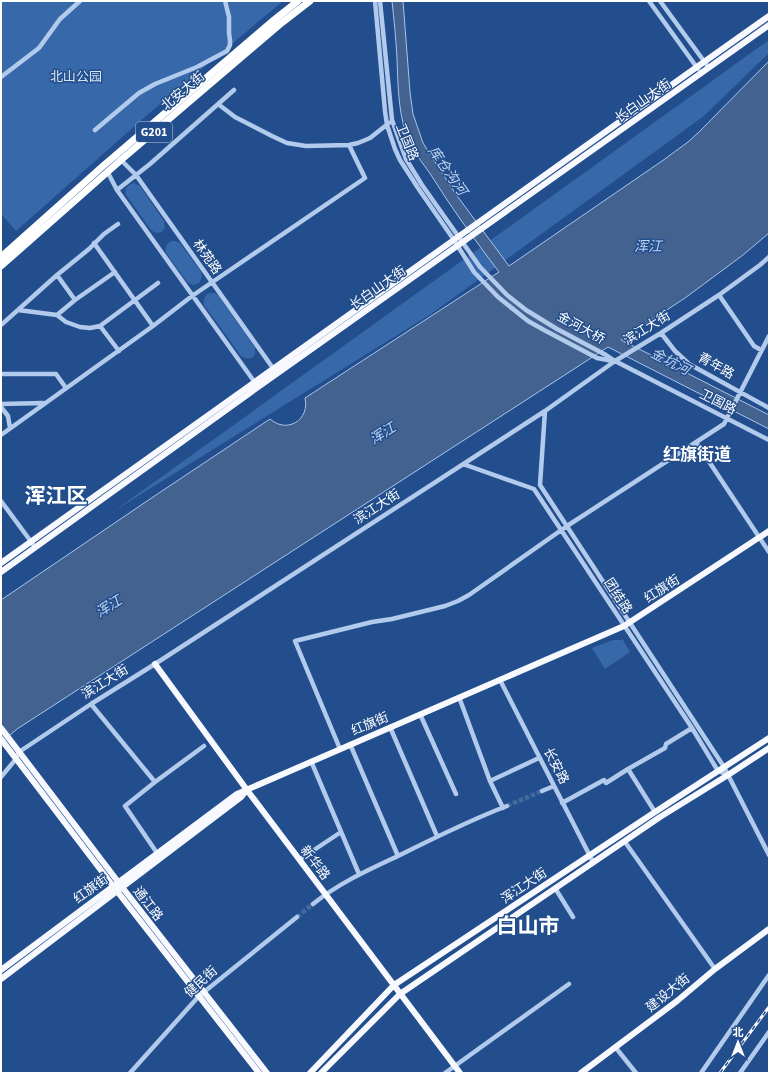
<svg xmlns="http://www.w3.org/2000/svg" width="770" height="1074" viewBox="0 0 770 1074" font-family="'Source Sans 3','Noto Sans SC',sans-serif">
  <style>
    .green { fill: #3768aa }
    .water { fill: #44628f; stroke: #a6c5ec }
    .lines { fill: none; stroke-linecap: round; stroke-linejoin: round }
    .minor-tunnel { stroke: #44699e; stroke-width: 4.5; stroke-dasharray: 4.5 2; stroke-linecap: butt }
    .minor { stroke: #b2caeb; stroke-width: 4.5 }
    .major { stroke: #f7f9fe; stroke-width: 6 }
    .highway { stroke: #fff; stroke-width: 7 }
    .rail-casing { stroke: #fff; stroke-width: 3 }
    .rail { stroke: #234e8d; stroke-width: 1.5; stroke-dasharray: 4.5; stroke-linecap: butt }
    .labels { text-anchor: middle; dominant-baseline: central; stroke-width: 3; stroke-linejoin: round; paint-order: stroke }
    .shield { fill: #234e8d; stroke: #bdcadd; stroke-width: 1 }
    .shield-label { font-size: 12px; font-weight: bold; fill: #fff }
    .park-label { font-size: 13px; fill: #d7e5f8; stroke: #234e8d }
    .street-label { font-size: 13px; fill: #fff; stroke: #234e8d }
    .water-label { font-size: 14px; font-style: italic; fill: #bed4f2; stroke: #234e8d }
    .district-label { font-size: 17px; font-weight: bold; fill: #fff; stroke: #234e8d }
    .town-label { font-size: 21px; font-weight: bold; fill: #fff; stroke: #234e8d }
  </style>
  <rect width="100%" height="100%" fill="#234e8d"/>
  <path class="green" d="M1,1H283L146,116L16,231L1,214Z
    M769,40V53L704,116L431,314L114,511Z
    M134,183L140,186L164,221L165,228C161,234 156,234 151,230L126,195C124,189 128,184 134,183Z
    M171,241H175L180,243L201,272L202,277L199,283L193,285L187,282L166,253C164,248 167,244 171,241Z
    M209,293H215L218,295L255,347V354C252,360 246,360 241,356L204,305C203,300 205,295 209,293Z
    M613,640H623L630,652L605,669L592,648Z"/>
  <path class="water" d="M392,1H403L410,92L413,114L423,143L455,193L509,266L662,161L688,142L700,131L769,61V233L743,255L685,298L621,340L683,371L769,415V429L608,347L17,729L1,743V600L150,499L270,419C287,434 310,420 305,398L499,272C475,240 452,209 431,175C422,162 411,149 406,134C398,109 398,84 397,58C396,39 394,20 392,1Z"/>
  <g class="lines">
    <path class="minor-tunnel" d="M507,806L542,791
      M297,917L313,904"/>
    <path class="minor" d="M375,1L385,111L387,125L395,149L400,160L418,188L454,240L474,272L498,297L528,321L544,330L597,358L613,361
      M380,1L392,120L406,159L422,185L480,267L507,295L526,310L557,329L606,355L615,361L769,440
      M649,1L698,69
      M660,1L709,68
      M1,77L39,48L60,19L80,1
      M218,104L235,117L272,136L287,143L306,146L349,145L358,143L370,138L389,123
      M95,130L139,93L155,84L197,67L227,51L230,45V40L229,33V17L225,1
      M120,159L136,175L275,371
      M107,171L117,190L256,384
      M117,190L150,164L234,90
      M94,243L153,326
      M57,275L75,300
      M719,295L754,346L761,350
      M18,310L57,315L66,322L80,327L90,328L100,326L158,283
      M57,315L75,300L115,272
      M1,325L57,275L89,249L104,234L118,224
      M100,326L119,351
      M661,333L675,351L689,364L769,408
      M1,374H56L66,388
      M1,404L43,403
      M1,407L8,416L10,428
      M545,411L540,485L724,767L769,855
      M1,435L153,326L192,296L365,178L349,145
      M696,442L769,552
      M463,464L534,489L692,728L718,771L728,775
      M1,501L35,547
      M500,680L593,862
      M459,697L490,781L503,808
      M91,704L155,782L125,806L157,853
      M420,714L456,794
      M390,727L437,836
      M350,744L398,856
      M340,749L295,641L372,622L392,619L445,606L458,601L469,595L567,526L724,424L769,336
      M311,761L359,874
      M1,777L16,759L19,752L91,704L155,664L545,411L615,361L661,333L719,295L760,265L769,257
      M490,781L539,758
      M155,782L204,746
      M542,791L554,786
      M562,803L604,780L606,783L628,769
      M655,812L628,769L665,748L666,744L692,728
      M625,842L715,969
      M299,860L341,832
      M555,888L573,917
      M313,904C339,883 368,870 398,856C434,838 470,820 507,806
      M616,1048L636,1073
      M130,1073L199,996L297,917
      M445,1073L569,984
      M701,1073L769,975
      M740,1073L769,1032"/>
    <path class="major" d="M1,563L622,120L769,16
      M1,572L258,387L769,25
      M155,664L247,790L460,1073
      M1,728L122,887L267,1073
      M1,739L113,886L259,1073
      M1,970L237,794L624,626L769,531
      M1,979L241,797L246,791
      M310,1073L394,985L655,812L769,738
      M321,1073L400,994L660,817L728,775L769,748
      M581,1073L677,1001L715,969L769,929"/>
    <path class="highway" d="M1,257L103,166L274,20L298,1
      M1,266L121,160L279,25L310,1"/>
    <defs>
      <path id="rail" d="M720,1073L769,1007"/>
    </defs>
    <use href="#rail" class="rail-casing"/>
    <use href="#rail" class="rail"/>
  </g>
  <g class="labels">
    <rect class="shield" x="136" y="122" width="36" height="20" rx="3"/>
    <g class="shield-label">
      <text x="154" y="132">G201</text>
    </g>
    <g class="park-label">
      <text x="76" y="77">北山公园</text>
    </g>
    <g class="street-label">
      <text transform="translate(183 91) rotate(-40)">北安大街</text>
      <text transform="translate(643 101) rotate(-35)">长白山大街</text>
      <text transform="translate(407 142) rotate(68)">卫国路</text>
      <text transform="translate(207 257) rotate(55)">林苑路</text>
      <text transform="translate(378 288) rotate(-35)">长白山大街</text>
      <text transform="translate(581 328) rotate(29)">金河大桥</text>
      <text transform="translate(647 328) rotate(-32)">滨江大街</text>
      <text transform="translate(716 366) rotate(29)">青年路</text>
      <text transform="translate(718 402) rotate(27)">卫国路</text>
      <text transform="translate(377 507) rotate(-33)">滨江大街</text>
      <text transform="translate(662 589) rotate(-33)">红旗街</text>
      <text transform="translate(618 596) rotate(57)">团结路</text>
      <text transform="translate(105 682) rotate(-32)">滨江大街</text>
      <text transform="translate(370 724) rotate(-23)">红旗街</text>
      <text transform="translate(556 766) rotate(63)">长安路</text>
      <text transform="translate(315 863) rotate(53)">新华路</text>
      <text transform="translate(524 886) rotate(-34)">浑江大街</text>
      <text transform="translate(91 889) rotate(-36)">红旗街</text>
      <text transform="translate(148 904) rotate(52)">通江路</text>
      <text transform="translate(201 982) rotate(-42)">健民街</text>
      <text transform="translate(668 993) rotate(-39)">建设大街</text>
    </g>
    <g class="water-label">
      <text transform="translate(447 171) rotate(55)">库仓沟河</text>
      <text x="648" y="247">浑江</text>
      <text transform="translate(670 362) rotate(27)">金坑河</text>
      <text transform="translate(383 434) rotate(-32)">浑江</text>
      <text transform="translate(109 607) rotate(-32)">浑江</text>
    </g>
    <g class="district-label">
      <text x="697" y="455">红旗街道</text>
    </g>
    <g class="town-label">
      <text x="56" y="496">浑江区</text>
      <text x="528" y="926">白山市</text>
    </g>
  </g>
  <rect width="770" height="1074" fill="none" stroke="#ffffff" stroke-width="4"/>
  <g transform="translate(738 1042)" stroke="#234e8d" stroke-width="3" paint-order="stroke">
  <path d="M0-3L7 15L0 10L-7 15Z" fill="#ffffff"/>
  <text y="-6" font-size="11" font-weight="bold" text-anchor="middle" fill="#ffffff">北</text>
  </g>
</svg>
